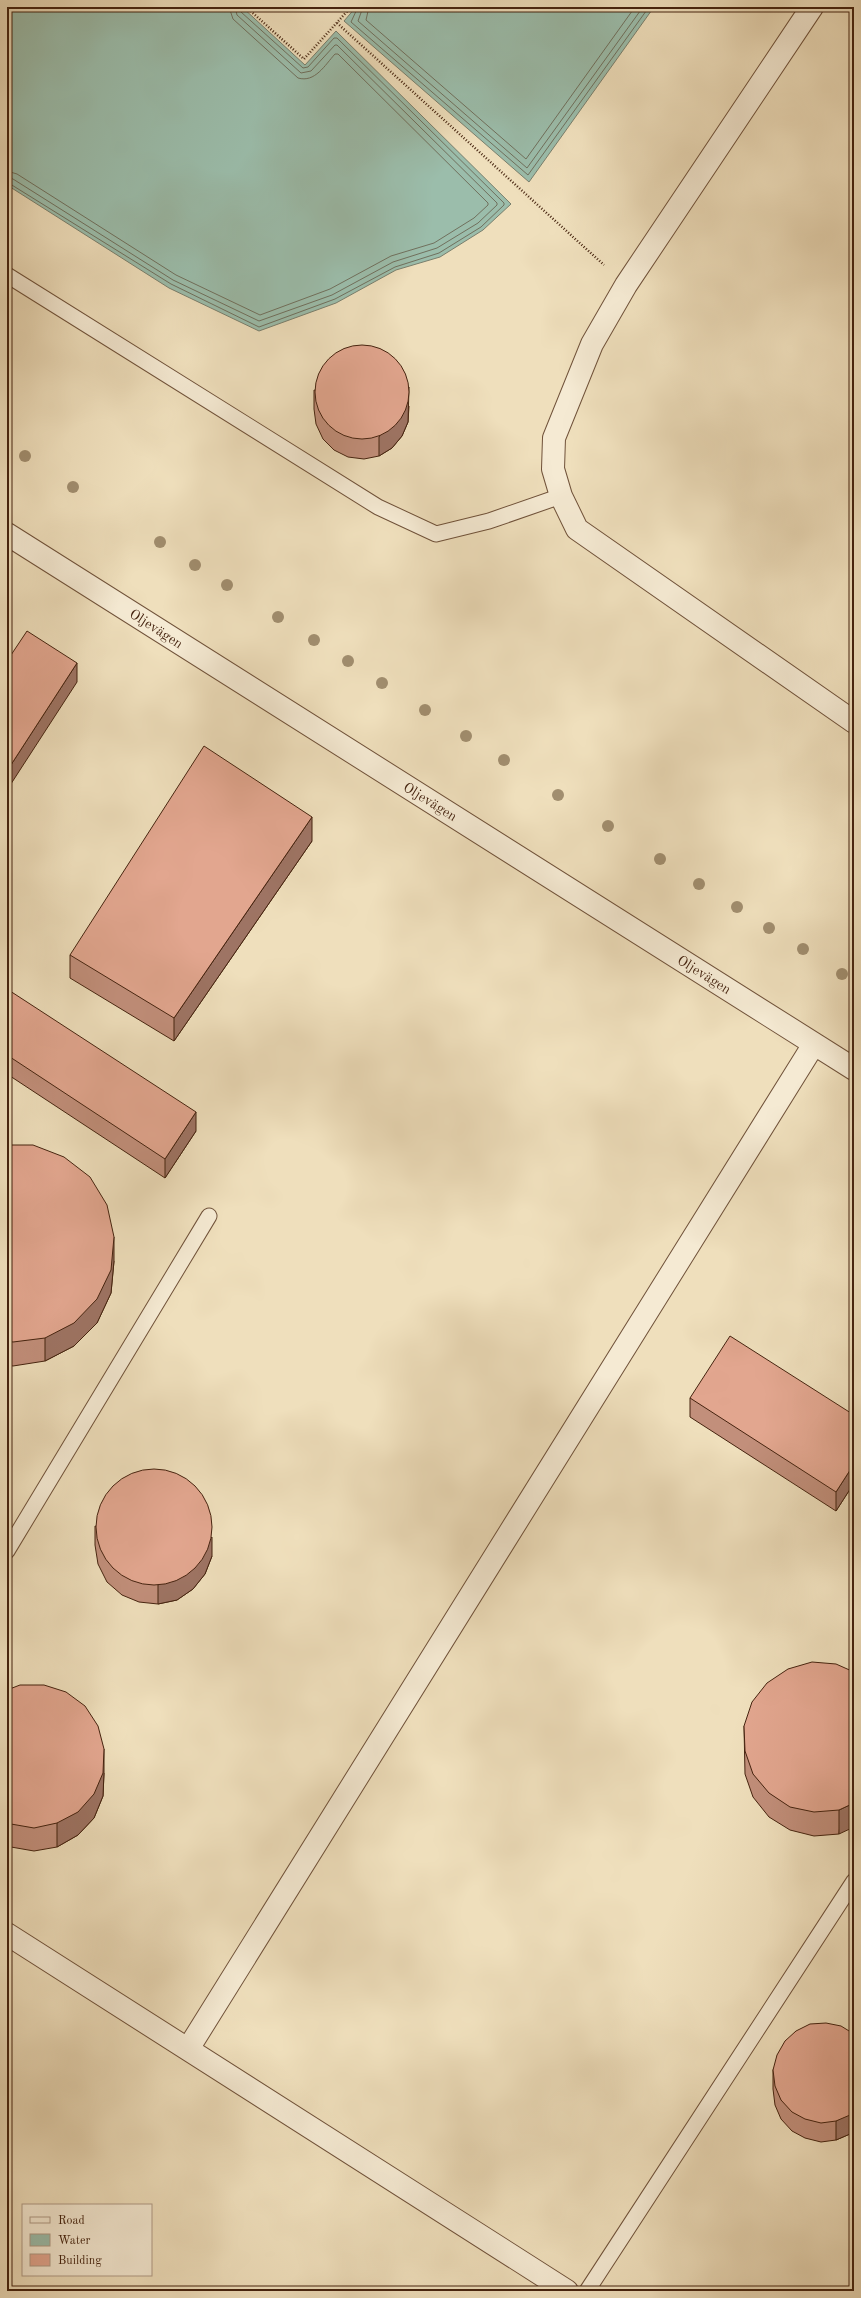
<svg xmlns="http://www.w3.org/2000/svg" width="861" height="2298" viewBox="0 0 861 2298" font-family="'Old Standard TT',serif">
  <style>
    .water { fill: #9bbdab; stroke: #797f6d }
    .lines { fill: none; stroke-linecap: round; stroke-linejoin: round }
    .shore { stroke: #70705d; stroke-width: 1 }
    .service-casing { stroke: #70523a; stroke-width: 17 }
    .minor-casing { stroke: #70523a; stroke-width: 24 }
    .path { stroke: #45230f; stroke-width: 2.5; stroke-dasharray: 1 2; stroke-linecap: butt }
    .service { stroke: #f5ead3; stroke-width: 15 }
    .minor { stroke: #f5ead3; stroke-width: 22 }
    .tree { fill: #a18e6f }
    .wall { fill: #c28f7b; stroke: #45230f }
    .shaded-wall { fill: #9e7464; stroke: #45230f }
    .building { fill: #e2a68f; stroke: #45230f }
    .labels { text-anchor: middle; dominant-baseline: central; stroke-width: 3; stroke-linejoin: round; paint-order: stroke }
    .street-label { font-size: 14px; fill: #45230f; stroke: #f5ead3 }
  </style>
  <rect width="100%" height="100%" fill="#efdfbc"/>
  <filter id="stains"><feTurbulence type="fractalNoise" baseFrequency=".005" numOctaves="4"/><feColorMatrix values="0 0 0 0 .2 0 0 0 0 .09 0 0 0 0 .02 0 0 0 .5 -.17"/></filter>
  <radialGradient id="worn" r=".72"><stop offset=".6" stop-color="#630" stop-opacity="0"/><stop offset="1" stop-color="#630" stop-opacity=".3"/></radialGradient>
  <path class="water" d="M7,7H242L305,65L336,31L511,204L483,230L440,257L396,270L336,303L259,331L169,288L7,185Z
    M356,7H654L529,182L344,21Z"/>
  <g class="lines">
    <path class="shore" d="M358,7L351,22L528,175L649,7
      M363,7L358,21L527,168L643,7
      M369,7L366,20L526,159L635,7
      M7,171L17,174L176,275L260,315L330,289L391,256L434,243L474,218L488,205V203L338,54H335C325,65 315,83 298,78L233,19L229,7
      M7,177L13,179L173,280L259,321L332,295L393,262L437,248L478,223L497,205V203L337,45H335L311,71L301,73L237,15L235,7
      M7,182L171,284L259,327L335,299L395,267L439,253L481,227L504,205V203L337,38H334L308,67L303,68L241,12L240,7"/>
    <defs>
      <path id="service" d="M7,275L378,507L436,534L489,521L561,496
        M7,1551L209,1216
        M587,2291L854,1881"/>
      <path id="minor" d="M812,7L626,285L592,344L554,438L553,469L561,496L577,529L854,722
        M7,534L854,1069
        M7,1934L567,2291
        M188,2049L814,1044"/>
    </defs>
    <use href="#service" class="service-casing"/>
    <use href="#minor" class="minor-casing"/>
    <path class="path" d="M246,7L304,59L351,7
      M337,23L604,265"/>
    <use href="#service" class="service"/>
    <use href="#minor" class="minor"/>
  </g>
  <g class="tree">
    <circle cx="25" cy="456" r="6"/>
    <circle cx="73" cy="487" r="6"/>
    <circle cx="160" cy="542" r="6"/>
    <circle cx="195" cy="565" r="6"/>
    <circle cx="227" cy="585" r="6"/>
    <circle cx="278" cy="617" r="6"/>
    <circle cx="314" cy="640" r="6"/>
    <circle cx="348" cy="661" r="6"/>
    <circle cx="382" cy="683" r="6"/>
    <circle cx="425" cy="710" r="6"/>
    <circle cx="466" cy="736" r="6"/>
    <circle cx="504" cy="760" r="6"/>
    <circle cx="558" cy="795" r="6"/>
    <circle cx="608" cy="826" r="6"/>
    <circle cx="660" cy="859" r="6"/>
    <circle cx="699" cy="884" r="6"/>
    <circle cx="737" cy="907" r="6"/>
    <circle cx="769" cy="928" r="6"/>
    <circle cx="803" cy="949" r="6"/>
    <circle cx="842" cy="974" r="6"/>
  </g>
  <path class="wall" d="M314,390L409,406L408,422L402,436L392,448L379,456L364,459L348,457L334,450L323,439L316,424L314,409Z
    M312,841L174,1041L70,978V955Z
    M7,989L196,1131L165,1178L7,1074Z
    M7,1145L114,1261L111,1293L97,1323L74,1346L45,1361L13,1366L7,1365Z
    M690,1398L854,1415V1483L836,1511L690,1417Z
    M95,1526L212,1556L205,1574L193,1589L177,1600L158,1604L139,1602L122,1595L107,1582L98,1564L95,1545Z
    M854,1672L839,1834L814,1836L790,1830L769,1817L753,1797L745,1774L744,1726Z
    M7,1690L104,1773L103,1796L94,1818L78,1835L57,1847L34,1851L11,1847L7,1845Z
    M796,2031L850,2134L836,2140L821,2142L805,2138L792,2131L781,2119L775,2105L773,2089V2070Z"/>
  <path class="shaded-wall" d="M409,387L408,422L402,436L392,448L379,456V437Z
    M77,663V682L7,790V771Z
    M312,817V841L174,1041V1018Z
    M196,1112V1131L165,1178V1159Z
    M114,1237V1261L111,1293L97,1323L74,1346L45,1361V1338Z
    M8,1415V1434L7,1442V1423Z
    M854,1464V1483L836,1511V1492Z
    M212,1537V1556L205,1574L193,1589L177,1600L158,1604V1585Z
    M104,1749V1773L103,1796L94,1818L78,1835L57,1847V1823Z
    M854,1803V1827L839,1834V1810Z
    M854,2111V2130L850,2134L836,2140V2121Z"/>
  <path class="building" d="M315 392a47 47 0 1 1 94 0a47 47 0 1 1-94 0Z
    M27,631L77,663L7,771V661Z
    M204,746L312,817L174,1018L70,955Z
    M7,989L196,1112L165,1159L7,1055Z
    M7,1145H33L64,1157L90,1177L107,1205L114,1237L111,1270L97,1299L74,1323L45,1338L13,1342L7,1341Z
    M730,1336L854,1415V1464L836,1492L690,1398Z
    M7,1411L8,1415L7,1423Z
    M96 1527a58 58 0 1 1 116 0a58 58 0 1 1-116 0Z
    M812,1662L836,1664L854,1672V1803L839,1810L814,1812L790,1807L769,1793L753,1774L745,1751L744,1726L752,1702L767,1683L788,1669Z
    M20,1685H44L66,1692L85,1706L98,1726L104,1749L103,1773L94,1794L78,1812L57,1823L34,1828L11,1824L7,1822V1690Z
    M826,2023L841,2026L854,2034V2111L850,2115L836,2121L821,2123L805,2119L792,2112L781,2100L775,2086L773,2070L777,2055L785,2041L796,2031L810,2024Z
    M854,2278V2291H846Z"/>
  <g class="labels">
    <g class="street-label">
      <text transform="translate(156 629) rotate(33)">Oljevägen</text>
      <text transform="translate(430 802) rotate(32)">Oljevägen</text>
      <text transform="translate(704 975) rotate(32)">Oljevägen</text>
    </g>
  </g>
  <rect width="861" height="2298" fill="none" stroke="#efdfbc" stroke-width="24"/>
  <rect x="8" y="8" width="845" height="2282" fill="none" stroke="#45230f" stroke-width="2"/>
  <rect x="12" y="12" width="837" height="2274" fill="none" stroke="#45230f"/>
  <rect x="22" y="2204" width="130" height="72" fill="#f5ead3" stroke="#af9a85"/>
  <rect x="30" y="2217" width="20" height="6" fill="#f5ead3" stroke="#af9a85"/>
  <text x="58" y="2224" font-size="12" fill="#45230f">Road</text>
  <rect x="30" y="2234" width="20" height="12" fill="#9bbdab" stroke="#af9a85"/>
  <text x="58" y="2244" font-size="12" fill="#45230f">Water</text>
  <rect x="30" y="2254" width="20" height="12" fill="#e2a68f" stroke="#af9a85"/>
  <text x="58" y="2264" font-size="12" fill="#45230f">Building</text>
  <rect width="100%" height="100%" filter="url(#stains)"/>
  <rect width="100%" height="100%" fill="url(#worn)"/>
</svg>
